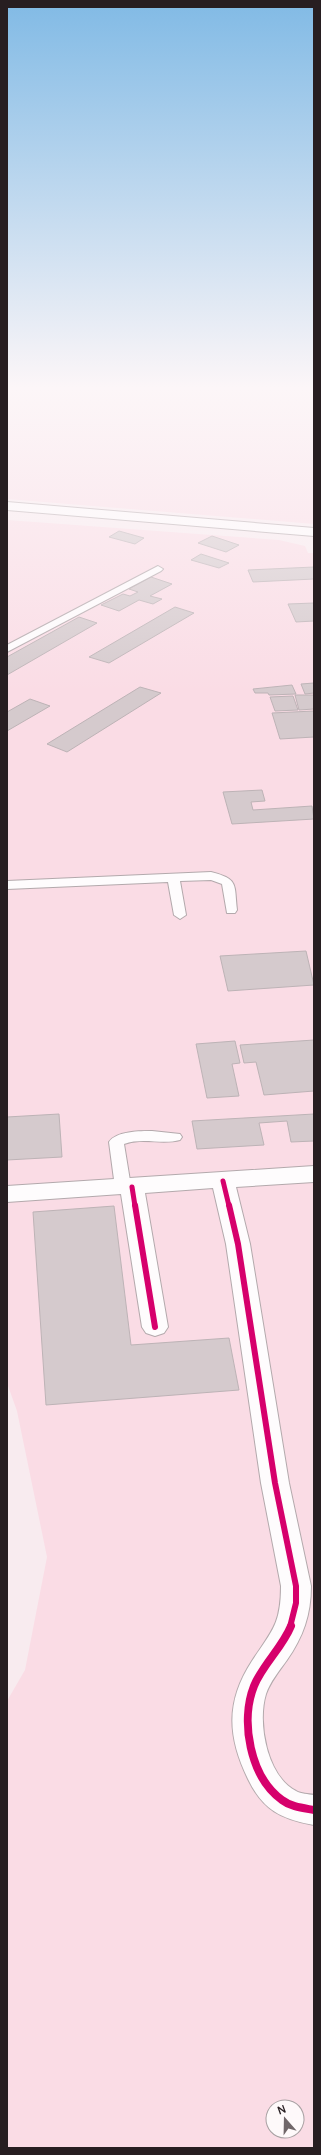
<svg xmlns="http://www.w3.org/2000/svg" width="321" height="2155" viewBox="0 0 321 2155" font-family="Manrope,sans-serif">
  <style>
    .green { fill: #fadce5; fill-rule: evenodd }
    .building { fill: #d5cacd; stroke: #bdb3b6 }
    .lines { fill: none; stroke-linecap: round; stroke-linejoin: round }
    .service-casing { stroke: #b3a9ac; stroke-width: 2 }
    .minor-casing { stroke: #b3a9ac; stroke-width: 2 }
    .primary-casing { stroke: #b3a9ac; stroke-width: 2 }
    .service { fill: #fefcfd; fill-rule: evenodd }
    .minor { fill: #fefcfd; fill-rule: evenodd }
    .primary { fill: #fefcfd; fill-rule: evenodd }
    .cycleway-far2-casing { stroke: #fef9fa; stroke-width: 8 }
    .cycleway-far1-casing { stroke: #fef9fa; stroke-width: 8 }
    .cycleway-casing { stroke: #fef9fa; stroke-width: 10 }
    .cycleway-far2 { stroke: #d6006c; stroke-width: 5 }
    .cycleway-far1 { stroke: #d6006c; stroke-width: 6 }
    .cycleway { stroke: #d6006c; stroke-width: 8 }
  </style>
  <rect width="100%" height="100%" fill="#f8ebef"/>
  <path class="green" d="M7,390H314V524L7,499Z
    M7,520L279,540L305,546L308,553H314V2148H7V1701L25,1670L47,1557L17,1411L7,1383ZM273,2107H297V2131H273Z"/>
  <path class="building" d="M119,531L144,538L135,544L109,537Z
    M212,536L239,545L226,552L198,543Z
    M201,554L229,563L219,568L191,560Z
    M314,567V579L253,582L248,570Z
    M151,577L172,584L150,596L162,599L153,604L139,600L119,611L101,605L123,594L130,596L138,592L129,589Z
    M314,603V621L296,622L288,604Z
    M175,607L194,613L109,663L89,657Z
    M79,617L97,623L7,675V657Z
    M314,683V693L305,694L301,684Z
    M292,685L296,694L269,695L268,693H255L253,689Z
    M140,687L161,693L67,752L47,744Z
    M295,695H314V709L299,710Z
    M293,696L298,710L275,711L270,697Z
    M30,699L50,706L7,731V712Z
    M314,711V737L280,739L272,713Z
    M262,790L265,801L251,802L253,810L312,806L314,819L232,824L223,792Z
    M306,951L314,985L228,991L220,956Z
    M314,1040V1091L264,1095L256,1062L244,1063L240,1045Z
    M235,1041L240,1063L232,1064L239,1096L207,1098L196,1044Z
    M59,1114L62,1157L7,1160V1117Z
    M314,1114V1141L291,1142L287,1121L259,1123L264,1145L197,1149L192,1121Z
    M114,1206L131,1345L229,1338L239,1390L46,1405L33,1212Z"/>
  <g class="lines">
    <defs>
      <path id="service" d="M158,566L163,569L161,571L7,652V645Z
        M211,872C239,879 234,884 237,910L235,913H227L222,884L211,880L180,881L186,915L180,919L174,915L168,882L7,889V881Z
        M152,1131L180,1134L182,1137L180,1140C162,1145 143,1137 124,1144L131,1187L128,1191H118L115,1187L109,1142C116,1131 140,1131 152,1131Z"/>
      <path id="minor" d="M314,1166V1182L236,1187L250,1244L289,1483L311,1586C311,1615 303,1637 287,1660C279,1671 270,1682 266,1694C257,1723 267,1776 296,1791C301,1794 308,1794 314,1795V1825C281,1819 263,1810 248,1779C227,1736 226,1701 252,1661C272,1631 281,1624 281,1586L261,1483L226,1244L213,1188L145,1193L168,1327L164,1333L155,1336L146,1333L142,1327L121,1194L7,1202V1186Z"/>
      <path id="primary" d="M7,502L314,528V536L7,510Z"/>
    </defs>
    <use href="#service" class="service-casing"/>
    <use href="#minor" class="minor-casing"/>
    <use href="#primary" class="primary-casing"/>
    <use href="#service" class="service"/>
    <use href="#minor" class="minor"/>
    <use href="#primary" class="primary"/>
    <defs>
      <path id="cycleway-far2" d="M223,1181L229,1206
        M132,1187L135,1206"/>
      <path id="cycleway-far1" d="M135,1205L155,1327
        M229,1205L238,1244L275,1483L296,1586V1603L290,1627"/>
      <path id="cycleway" d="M291,1626C282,1648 263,1664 254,1686C240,1721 250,1777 282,1800C291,1807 303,1808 314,1810"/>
    </defs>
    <use href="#cycleway-far2" class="cycleway-far2-casing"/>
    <use href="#cycleway-far1" class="cycleway-far1-casing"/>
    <use href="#cycleway" class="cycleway-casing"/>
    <use href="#cycleway-far2" class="cycleway-far2"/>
    <use href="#cycleway-far1" class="cycleway-far1"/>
    <use href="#cycleway" class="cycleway"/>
  </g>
  <linearGradient id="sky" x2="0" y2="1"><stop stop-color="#81bae5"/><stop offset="0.56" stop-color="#fcf6f8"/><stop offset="1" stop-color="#fcf6f8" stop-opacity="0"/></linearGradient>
  <rect width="321" height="692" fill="url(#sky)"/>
  <rect width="321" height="2155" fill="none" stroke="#271e21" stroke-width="16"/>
  <g transform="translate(285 2119) rotate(340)"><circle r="19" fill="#fef9fa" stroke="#a8a1a3"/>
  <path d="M0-3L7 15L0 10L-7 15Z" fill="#706669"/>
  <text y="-6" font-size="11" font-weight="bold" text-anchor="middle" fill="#271e21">N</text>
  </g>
</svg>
